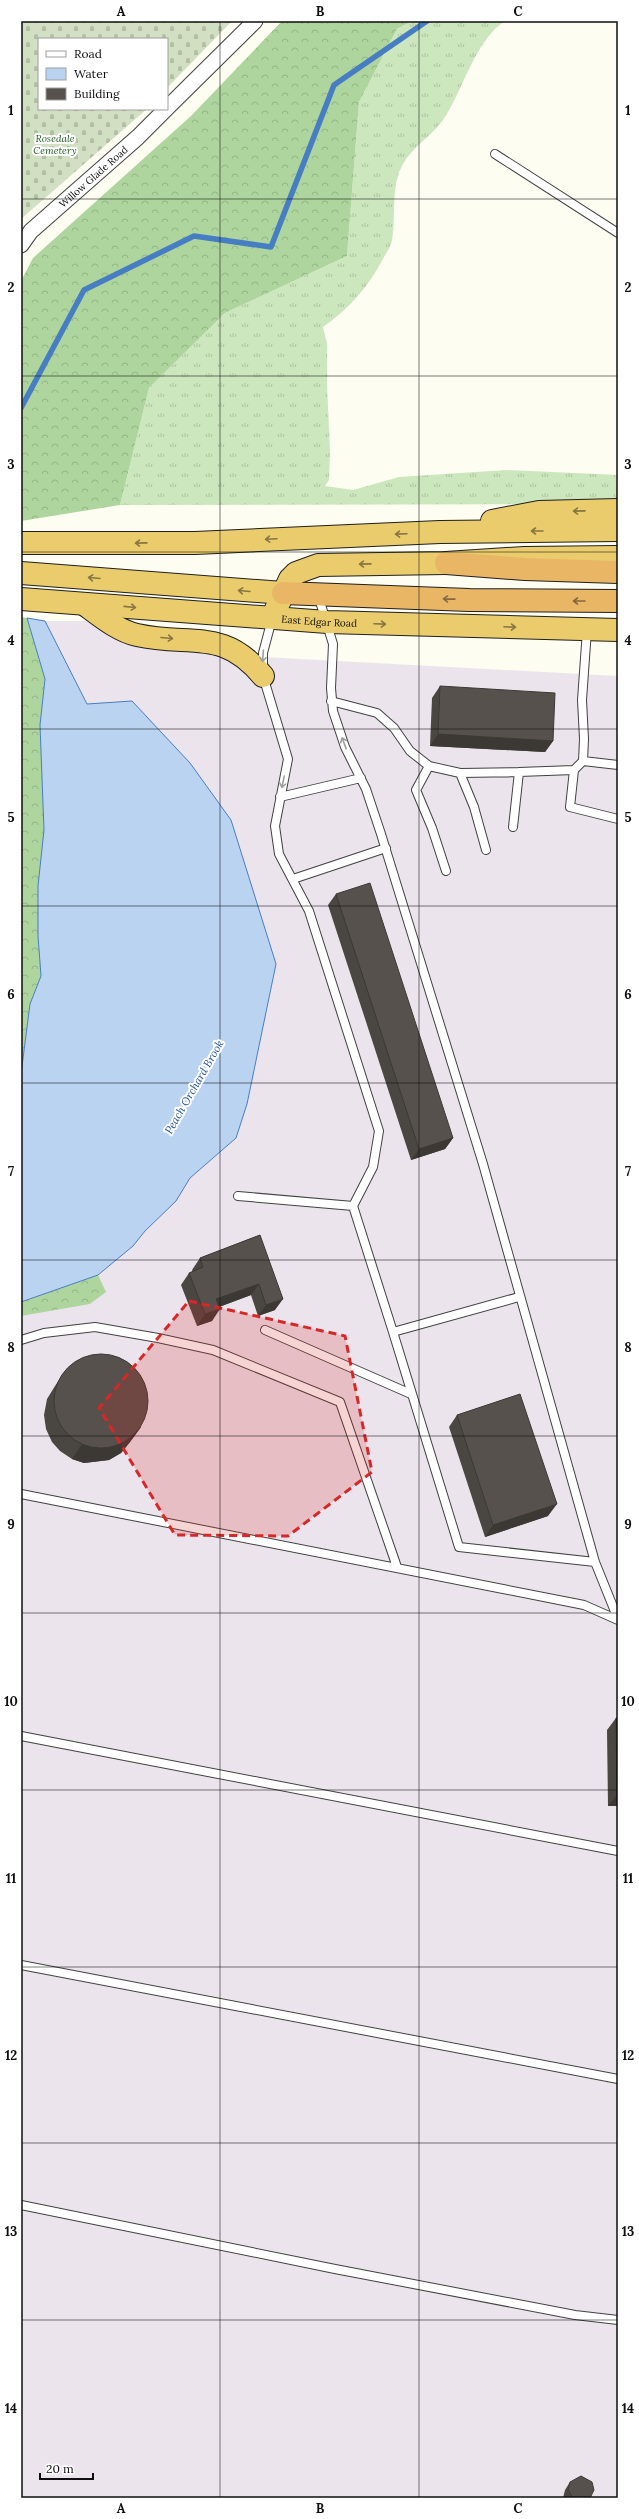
<svg xmlns="http://www.w3.org/2000/svg" width="639" height="2519" viewBox="0 0 639 2519" font-family="Lora,serif">
  <style>
    .industrial { fill: #ece4ec }
    .grass { fill: url(#grass-tufts) }
    .forest { fill: url(#forest-crowns) }
    .cemetery { fill: url(#cemetery-stones) }
    .water { fill: #bad3f1; stroke: #477dc2 }
    .lines { fill: none; stroke-linecap: round; stroke-linejoin: round }
    .stream { stroke: #477dc2; stroke-width: 5.5 }
    .service-casing { stroke: #414141; stroke-width: 10 }
    .minor-casing { stroke: #414141; stroke-width: 17 }
    .trunk-casing { stroke: #1f1f1f; stroke-width: 24 }
    .motorway-casing { stroke: #1f1f1f; stroke-width: 24 }
    .service { stroke: #fff; stroke-width: 8 }
    .minor { stroke: #fff; stroke-width: 15 }
    .trunk { stroke: #eacc6c; stroke-width: 22 }
    .motorway { stroke: #e8b665; stroke-width: 22 }
    .wall { fill: #4a4641 }
    .shaded-wall { fill: #3c3935 }
    .building { fill: #56514c; stroke: #3c3935 }
    .oneway { stroke: #877642 }
    .oneway2 { stroke: #866a3e }
    .oneway3 { stroke: #9f9f9f }
    .marked { fill: #d62828; fill-opacity: 0.2; stroke: #d62828; stroke-width: 3; stroke-dasharray: 8 5; stroke-linejoin: round }
    .grid { fill: none; stroke: #0e0e0e; stroke-width: 1; stroke-opacity: 0.55 }
    .labels { text-anchor: middle; dominant-baseline: central; stroke-width: 4; stroke-linejoin: round; paint-order: stroke }
    .park-label { font-size: 10px; font-style: italic; fill: #276124; stroke: #fff }
    .street-label { font-size: 10px; fill: #0e0e0e; stroke: #fff }
    .water-label { font-size: 11px; font-style: italic; fill: #225196; stroke: #fff }
    .neatline { fill: none; stroke: #0e0e0e; stroke-width: 1.5 }
    .grid-label { font-size: 13px; text-anchor: middle; font-weight: bold; fill: #0e0e0e }
  </style>
  <defs>
    <pattern id="grass-tufts" width="24" height="20" patternUnits="userSpaceOnUse"><rect width="24" height="20" fill="#cce6bd"/><path d="M3 7l-1-3M5 7V3M7 7l1-3M15 17l-1-3M17 17v-4M19 17l1-3" fill="none" stroke="#aec4a1"/></pattern>
    <pattern id="forest-crowns" width="20" height="18" patternUnits="userSpaceOnUse"><rect width="20" height="18" fill="#aed59d"/><path d="M2 6a3 3 0 1 1 6 0M12 15a3 3 0 1 1 6 0" fill="none" stroke="#94b686"/></pattern>
    <pattern id="cemetery-stones" width="16" height="16" patternUnits="userSpaceOnUse"><rect width="16" height="16" fill="#d1dfc3"/><path d="M2 7V4a2 2 0 0 1 4 0v3zM10 15v-3a2 2 0 0 1 4 0v3z" fill="#b2bea6"/></pattern>
  </defs>
  <rect width="100%" height="100%" fill="#fefdf1"/>
  <path class="industrial" d="M45,621H85L129,644L207,654L618,676V2498H21V1316L105,1292L98,1275L133,1246L145,1231L176,1201L190,1178L236,1138L247,1104L276,964L231,820L190,763L87,704Z"/>
  <path class="grass" d="M412,21H505C475,40 463,91 443,120C431,137 410,148 401,168C391,188 396,218 392,240C391,246 387,252 384,257C369,286 350,308 323,327L327,344V385L330,452L329,480L325,486L353,490L399,477L507,470L618,475V504L120,505L149,388L225,313L347,256L359,102L397,29Z"/>
  <path class="forest" d="M282,21H412L397,29L359,102L347,256L225,313L149,388L120,505L21,521V281L33,258L191,116Z
    M21,617L27,618L45,679L40,725L44,830L38,886V936L41,976L30,1004L21,1074Z
    M98,1275L106,1292L90,1304L21,1316V1302Z"/>
  <path class="cemetery" d="M21,21H232L167,88V39H39V109H147L21,219Z"/>
  <path class="water" d="M27,618L45,621L87,704L132,701L190,763L231,820L276,964L247,1104L236,1138L190,1178L176,1201L145,1231L133,1246L98,1275L21,1302V1074L30,1004L41,976L38,936V886L44,830L40,725L45,679Z"/>
  <g class="lines">
    <path class="stream" d="M21,408L84,290L194,236L271,247L334,85L427,21"/>
    <defs>
      <path id="service" d="M495,154L618,233
        M318,595L333,644L331,688L333,711L345,747L366,789L381,834L483,1164L595,1562L618,1619
        M272,619L263,653V676L288,759L275,826L279,854L309,911L379,1131L373,1167L353,1206L393,1332L519,1297
        M331,701L377,713L394,728L410,751L429,766L416,790L432,828L446,871
        M583,761L618,765
        M429,766L460,773L474,807L486,850
        M574,770L570,807L618,819
        M519,772L574,770L583,761L584,739L582,700L587,630
        M460,773L519,772L513,827
        M280,797L361,778
        M293,879L386,848
        M238,1196L353,1206
        M265,1330L411,1394
        M393,1332L459,1547L595,1562
        M21,1340L44,1333L95,1327L158,1338L213,1350L340,1402L397,1567
        M21,1494L584,1605L618,1620
        M21,1736L618,1851
        M21,1965L618,2079
        M21,2205L335,2269L575,2315L618,2320"/>
      <g id="minor">
        <path d="M167,108L255,21"/>
        <path id="s1" d="M21,245L31,231L138,137L166,109"/>
      </g>
      <g id="trunk">
        <path d="M492,521L539,512L618,510"/>
        <path d="M21,543H195L440,532L618,530"/>
        <path d="M21,573L283,593"/>
        <path id="s2" d="M21,599L327,622L618,630"/>
        <path d="M84,604C99,615 118,631 137,635C190,647 223,627 263,676"/>
        <path d="M276,609L290,579L296,573L318,565L446,563L524,558L618,557"/>
      </g>
      <path id="motorway" d="M446,563L525,569L618,572
        M283,593L469,600L618,601"/>
    </defs>
    <use href="#service" class="service-casing"/>
    <use href="#minor" class="minor-casing"/>
    <use href="#trunk" class="trunk-casing"/>
    <use href="#motorway" class="motorway-casing"/>
    <use href="#service" class="service"/>
    <use href="#minor" class="minor"/>
    <use href="#trunk" class="trunk"/>
    <use href="#motorway" class="motorway"/>
  </g>
  <path class="wall" d="M440,686L553,741L545,752L430,746L432,698Z
    M336,894L453,1138L445,1149L411,1160L328,905Z
    M260,1235L275,1310L258,1316L251,1295L219,1307L212,1321L197,1326L181,1285L189,1273L193,1272L192,1270L200,1258Z
    M65,1371L141,1427L130,1442L121,1453L109,1460L84,1463L72,1459L60,1451L52,1442L46,1429L44,1415L47,1399L55,1386Z
    M457,1415L548,1516L485,1537L449,1427Z
    M616,1718L618,1806H608L607,1730Z
    M570,2482L590,2498H563L565,2490Z"/>
  <path class="shaded-wall" d="M438,734L553,741L545,752L430,746Z
    M453,1138L445,1149L411,1160L419,1149Z
    M259,1284L251,1295L208,1311L216,1299Z
    M283,1299L275,1310L258,1316L266,1305Z
    M220,1309L212,1321L197,1326L205,1314Z
    M141,1427L130,1442L121,1453L109,1460L84,1463L72,1459L82,1444Z
    M557,1504L548,1516L485,1537L493,1525Z
    M617,1795H618V1806H608Z"/>
  <path class="building" d="M440,686L555,693L553,741L438,734Z
    M370,883L453,1138L419,1149L336,894Z
    M260,1235L283,1299L266,1305L259,1284L216,1299L220,1309L205,1314L189,1273L203,1267L200,1258Z
    M54 1401a47 47 0 1 1 94 0a47 47 0 1 1-94 0Z
    M520,1394L557,1504L493,1525L457,1415Z
    M616,1718H618V1795H617Z
    M581,2476L592,2482L594,2490L590,2498H573L568,2490L570,2482Z"/>
  <defs><path id="oneway-shaft" d="M-6 0H5M1.5-3L5.5 0L1.5 3" fill="none" stroke-width="1.6" stroke-linecap="round" stroke-linejoin="round"/></defs>
  <g class="oneway">
    <use href="#oneway-shaft" transform="translate(579 511) rotate(179)"/>
    <use href="#oneway-shaft" transform="translate(537 531) rotate(180)"/>
    <use href="#oneway-shaft" transform="translate(401 534) rotate(178)"/>
    <use href="#oneway-shaft" transform="translate(271 539) rotate(177)"/>
    <use href="#oneway-shaft" transform="translate(141 543) rotate(179)"/>
    <use href="#oneway-shaft" transform="translate(365 564) rotate(179)"/>
    <use href="#oneway-shaft" transform="translate(94 578) rotate(-175)"/>
    <use href="#oneway-shaft" transform="translate(244 591) rotate(-175)"/>
    <use href="#oneway-shaft" transform="translate(130 607) rotate(6)"/>
    <use href="#oneway-shaft" transform="translate(380 624) rotate(2)"/>
    <use href="#oneway-shaft" transform="translate(510 627) rotate(2)"/>
    <use href="#oneway-shaft" transform="translate(167 638) rotate(5)"/>
  </g>
  <g class="oneway2">
    <use href="#oneway-shaft" transform="translate(449 599) rotate(-179)"/>
    <use href="#oneway-shaft" transform="translate(579 601) rotate(-180)"/>
  </g>
  <g class="oneway3">
    <use href="#oneway-shaft" transform="translate(263 656) rotate(94)"/>
    <use href="#oneway-shaft" transform="translate(344 743) rotate(-111)"/>
    <use href="#oneway-shaft" transform="translate(283 782) rotate(102)"/>
  </g>
  <path class="marked" d="M189,1301L345,1336L372,1472L288,1536L175,1535L99,1408Z"/>
  <path class="grid" d="M220,21V2498M419,21V2498M21,199H618M21,376H618M21,552H618M21,729H618M21,906H618M21,1083H618M21,1260H618M21,1436H618M21,1613H618M21,1790H618M21,1967H618M21,2143H618M21,2320H618"/>
  <g class="labels">
    <g class="park-label">
      <text x="55" y="138">Rosedale<tspan x="55" dy="12">Cemetery</tspan></text>
    </g>
    <g class="street-label">
      <text stroke="none"><textPath href="#s1" startOffset="100">Willow Glade Road</textPath></text>
      <text stroke="none"><textPath href="#s2" startOffset="299">East Edgar Road</textPath></text>
    </g>
    <g class="water-label">
      <text transform="translate(194 1087) rotate(-60)">Peach Orchard Brook</text>
    </g>
  </g>
  <rect width="639" height="2519" fill="none" stroke="#ffffff" stroke-width="44"/>
  <rect x="38" y="38" width="130" height="72" fill="#ffffff" stroke="#9f9f9f"/>
  <rect x="46" y="51" width="20" height="6" fill="#ffffff" stroke="#9f9f9f"/>
  <text x="74" y="58" font-size="12" fill="#0e0e0e">Road</text>
  <rect x="46" y="68" width="20" height="12" fill="#bad3f1" stroke="#9f9f9f"/>
  <text x="74" y="78" font-size="12" fill="#0e0e0e">Water</text>
  <rect x="46" y="88" width="20" height="12" fill="#56514c" stroke="#9f9f9f"/>
  <text x="74" y="98" font-size="12" fill="#0e0e0e">Building</text>
  <path d="M40 2473v6h53v-6" fill="none" stroke="#0e0e0e" stroke-width="2"/>
  <text x="46" y="2473" font-size="12" fill="#0e0e0e" stroke="#ffffff" stroke-width="3" paint-order="stroke">20 m</text>
  <rect x="22" y="22" width="595" height="2475" class="neatline"/>
  <g class="grid-label">
    <text x="121" y="16">A</text>
    <text x="320" y="16">B</text>
    <text x="518" y="16">C</text>
    <text x="11" y="115">1</text>
    <text x="628" y="115">1</text>
    <text x="11" y="292">2</text>
    <text x="628" y="292">2</text>
    <text x="11" y="469">3</text>
    <text x="628" y="469">3</text>
    <text x="11" y="645">4</text>
    <text x="628" y="645">4</text>
    <text x="11" y="822">5</text>
    <text x="628" y="822">5</text>
    <text x="11" y="999">6</text>
    <text x="628" y="999">6</text>
    <text x="11" y="1176">7</text>
    <text x="628" y="1176">7</text>
    <text x="11" y="1352">8</text>
    <text x="628" y="1352">8</text>
    <text x="11" y="1529">9</text>
    <text x="628" y="1529">9</text>
    <text x="11" y="1706">10</text>
    <text x="628" y="1706">10</text>
    <text x="11" y="1883">11</text>
    <text x="628" y="1883">11</text>
    <text x="11" y="2060">12</text>
    <text x="628" y="2060">12</text>
    <text x="11" y="2236">13</text>
    <text x="628" y="2236">13</text>
    <text x="11" y="2413">14</text>
    <text x="628" y="2413">14</text>
    <text x="121" y="2513">A</text>
    <text x="320" y="2513">B</text>
    <text x="518" y="2513">C</text>
  </g>
</svg>
